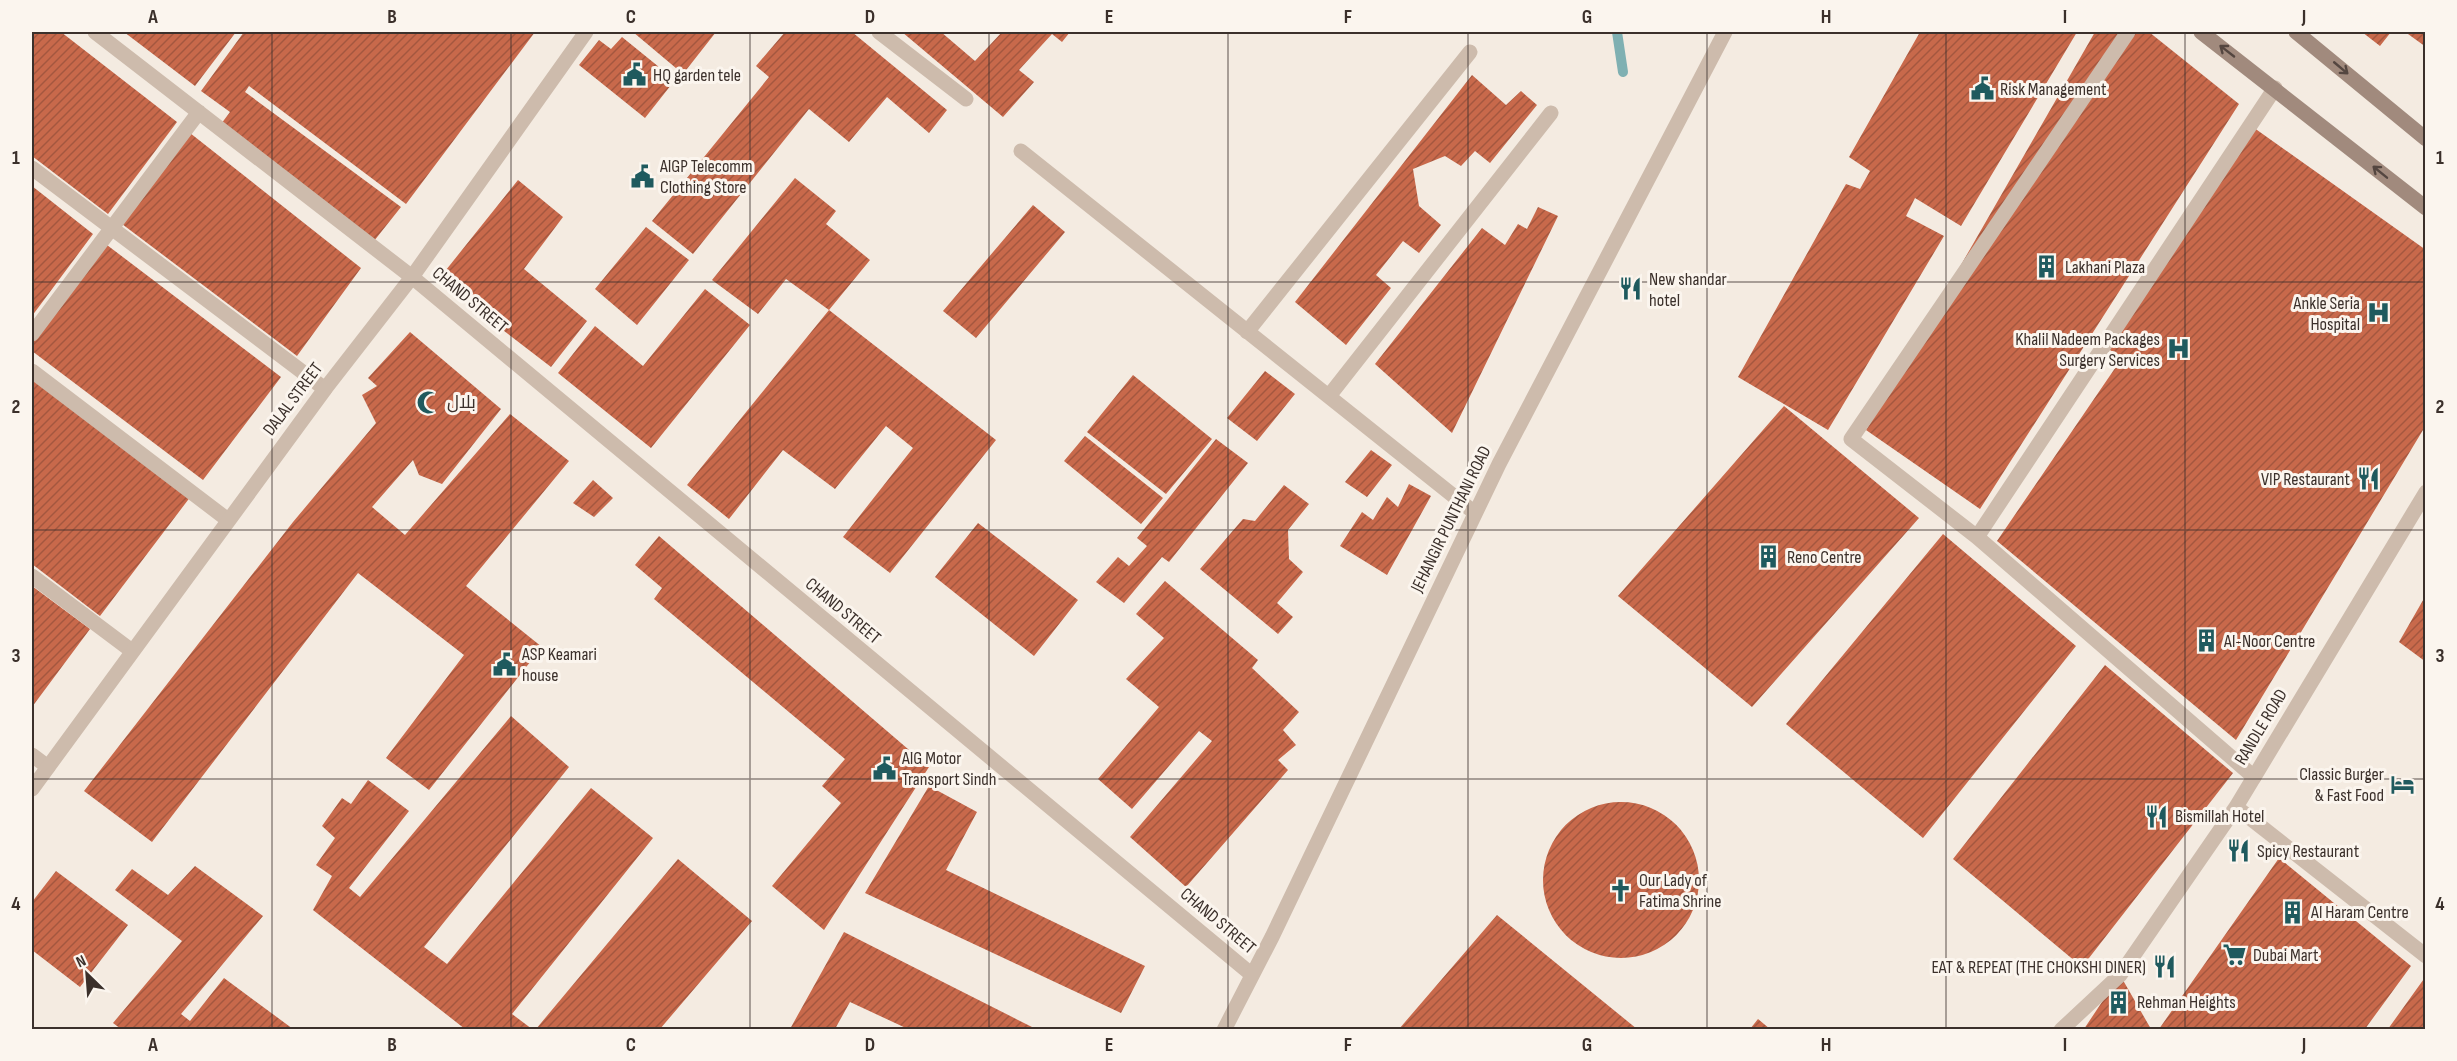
<svg xmlns="http://www.w3.org/2000/svg" width="2457" height="1061" viewBox="0 0 2457 1061" font-family="'Sofia Sans Condensed',Cairo,sans-serif">
  <style>
    .lines { fill: none; stroke-linecap: round; stroke-linejoin: round }
    .stream { stroke: #7fb0b2; stroke-width: 10 }
    .building { fill: url(#building-hatch) }
    .service { stroke: #cdbbac; stroke-width: 15 }
    .minor { stroke: #cdbbac; stroke-width: 15 }
    .tertiary { stroke: #cdbbac; stroke-width: 15 }
    .secondary { stroke: #a18a7d; stroke-width: 15 }
    .oneway { stroke: #544640 }
    .grid { fill: none; stroke: #3b302b; stroke-width: 1.5; stroke-opacity: 0.55 }
    .labels { text-anchor: middle; dominant-baseline: central; stroke-width: 6; stroke-linejoin: round; paint-order: stroke }
    .poi-label { font-size: 18px; fill: #3b302b; stroke: #fbf5ee; text-anchor: start }
    .street-label { font-size: 18px; fill: #3b302b; stroke: #fbf5ee }
    .neatline { fill: none; stroke: #3b302b; stroke-width: 2 }
    .grid-label { font-size: 20px; text-anchor: middle; font-weight: bold; fill: #3b302b }
  </style>
  <defs>
    <pattern id="building-hatch" width="6" height="6" patternUnits="userSpaceOnUse" patternTransform="scale(1.5)"><rect width="6" height="6" fill="#c8694b"/><path d="M-1 1l2-2M0 6l6-6M5 7l2-2" fill="none" stroke="#a4573f"/></pattern>
  </defs>
  <rect width="100%" height="100%" fill="#f4ebe1"/>
  <g class="lines">
    <path class="stream" d="M1617,32L1623,72"/>
  </g>
  <path class="building" d="M32,32H61L177,122L108,214L32,156Z
    M124,32H236L195,86Z
    M244,32H535L406,204L249,86L245,92L401,207L374,241L221,124L230,112L201,91Z
    M633,32H716L683,74Z
    M785,32H852L947,110L929,133L887,97L849,142L809,109L693,254L652,221L769,77L756,66Z
    M902,32H941L975,61L1002,32H1070L1062,42L1052,34L1019,70L1034,82L1003,117Z
    M1920,32H2077L1961,226L1915,198L1906,216L1944,236L1828,430L1738,377L1846,184L1860,189L1870,171L1849,157Z
    M2095,32H2149L2239,104L1980,509L1866,430Z
    M2362,32H2391L2380,46Z
    M2410,32H2426V47L2408,34Z
    M622,37L675,80L645,118L579,65L599,40L611,49Z
    M1472,75L1506,105L1521,91L1537,105L1490,163L1475,151L1461,166L1445,156L1413,169L1419,206L1441,225L1419,253L1403,241L1376,275L1391,288L1346,345L1295,302Z
    M2250,125L2426,250V425L2236,740L1997,541L2122,358L2104,346Z
    M190,133L361,268L297,356L122,224Z
    M795,178L836,211L826,224L870,260L829,310L786,279L758,314L712,280Z
    M518,180L563,217L524,269L587,321L551,367L438,280Z
    M32,186L93,234L32,316Z
    M1033,205L1065,232L976,338L943,311Z
    M1538,207L1558,216L1452,433L1375,364L1482,228L1505,245L1518,224L1527,229Z
    M646,227L689,260L637,325L595,289Z
    M107,245L281,377L203,480L32,351V342Z
    M705,289L750,325L651,448L558,373L595,326L643,366Z
    M829,310L996,440L890,573L843,537L913,448L886,426L835,489L783,450L729,519L687,485Z
    M410,332L501,409L442,484L419,475L413,460L372,507L405,535L510,414L569,461L466,586L542,647L429,790L386,758L464,655L358,573L152,842L84,791L293,522L376,423L362,395L377,386L368,378Z
    M1265,371L1295,394L1257,441L1227,418Z
    M32,373L191,496L100,616L32,564Z
    M1133,375L1212,439L1166,494L1087,432Z
    M1784,406L1919,518L1752,707L1618,596Z
    M1085,436L1163,498L1141,524L1064,461Z
    M1216,439L1248,463L1169,562L1162,557L1124,603L1096,582L1118,557L1129,566L1147,546L1137,538Z
    M1371,450L1392,465L1367,497L1345,482Z
    M593,480L613,498L594,517L573,503Z
    M1409,484L1431,496L1387,575L1340,546L1362,512L1373,520L1387,497L1398,507Z
    M1284,485L1309,504L1288,530L1289,559L1303,572L1277,603L1293,617L1278,634L1200,569L1243,519L1255,521Z
    M978,523L1078,600L1034,656L935,577Z
    M1943,534L2076,646L1923,838L1786,724Z
    M659,536L929,767L824,930L772,886L841,803L822,786L845,759L654,599L662,588L635,565Z
    M1165,581L1258,660L1252,668L1299,712L1283,730L1296,745L1278,760L1288,770L1186,887L1130,837L1212,741L1199,731L1132,809L1098,779L1159,707L1126,679L1164,638L1136,614Z
    M32,586L90,629L32,707Z
    M2426,595V662L2399,642Z
    M2105,665L2233,773L2082,967L1953,859Z
    M511,716L569,767L424,947L447,964L591,788L653,838L512,1014L532,1029H465L313,910L332,876L316,865L335,838L322,826L342,798L351,804L368,780L409,811L349,888L360,897Z
    M929,786L977,812L946,870L1145,966L1121,1013L865,893Z
    M1543 880a78 78 0 1 1 156 0a78 78 0 1 1-156 0Z
    M2279,858L2411,966L2365,1029H2159Z
    M678,859L752,921L660,1029H536Z
    M195,866L263,916L181,1014L190,1021L224,978L293,1029H121L113,1023L182,941L115,890L132,869L168,895Z
    M56,871L128,925L80,987L32,950V902Z
    M1497,915L1637,1029H1399Z
    M844,932L1036,1029H908L850,1002L835,1029H790Z
    M2120,975L2151,1029H2084Z
    M2426,976V1029H2388Z
    M1758,1019L1770,1029H1750Z"/>
  <g class="lines">
    <path class="service" d="M2128,32L1851,439L1977,537L2254,777
      M1977,537L2275,88"/>
    <path class="minor" d="M95,32L412,277L1251,974
      M879,32L966,99
      M1021,151L1475,513
      M32,168L325,389
      M1247,332L1470,52
      M32,334L199,112
      M32,371L228,520
      M1329,396L1551,113
      M32,576L132,651
      M32,755L48,767
      M2236,807L2426,956
      M2061,1030L2120,975L2236,807L2426,492"/>
    <path class="tertiary" d="M32,789L325,389L412,277L586,32
      M1224,1030L1272,937L1499,464L1725,32"/>
    <path class="secondary" d="M2201,32L2426,208
      M2296,32L2426,139"/>
  </g>
  <defs><path id="oneway-shaft" d="M-6 0H5M1.5-3L5.5 0L1.5 3" fill="none" stroke-width="1.6" stroke-linecap="round" stroke-linejoin="round" transform="scale(1.5)"/></defs>
  <g class="oneway">
    <use href="#oneway-shaft" transform="translate(2227 51) rotate(-142)"/>
    <use href="#oneway-shaft" transform="translate(2341 68) rotate(40)"/>
    <use href="#oneway-shaft" transform="translate(2380 172) rotate(-141)"/>
  </g>
  <path class="grid" d="M272,32V1030M511,32V1030M750,32V1030M989,32V1030M1228,32V1030M1468,32V1030M1707,32V1030M1946,32V1030M2185,32V1030M32,282H2426M32,530H2426M32,779H2426"/>
  <defs>
    <symbol id="civic-bare" viewBox="-9 -9 18 18"><path d="M-.6-6.5H3V-4.5H.6V-3L4-1V1h2V6H-6V1h2V-1L-.6-3ZM-1.2 2.5V6h2.4V2.5Z" fill="#1f5a5e" stroke="#fbf5ee" stroke-width="2.5" paint-order="stroke"/></symbol>
    <symbol id="building-bare" viewBox="-9 -9 18 18"><path d="M-4-6H4V6H1V3H-1V6H-4ZM-2.5-4.3h1.7v1.8h-1.7ZM.8-4.3h1.7v1.8H.8ZM-2.5-1h1.7V.8h-1.7ZM.8-1h1.7V.8H.8Z" fill="#1f5a5e" stroke="#fbf5ee" stroke-width="2.5" paint-order="stroke"/></symbol>
    <symbol id="restaurant-bare" viewBox="-9 -9 18 18"><path d="M-5-6h1v4h1v-4h1v4h1v-4h1v5L-1.5 .5V6h-2V.5L-5-1ZM5-6V6H3V1.5H1.5Q1.5-4 5-6Z" fill="#1f5a5e" stroke="#fbf5ee" stroke-width="2.5" paint-order="stroke"/></symbol>
    <symbol id="hospital-bare" viewBox="-9 -9 18 18"><path d="M-5-5h3v3.5h4V-5h3V5h-3V1.5h-4V5h-3Z" fill="#1f5a5e" stroke="#fbf5ee" stroke-width="2.5" paint-order="stroke"/></symbol>
    <symbol id="mosque-bare" viewBox="-9 -9 18 18"><path d="M3.5-4.9A6 6 0 1 0 3.5 4.9A5 5 0 1 1 3.5-4.9Z" fill="#1f5a5e" stroke="#fbf5ee" stroke-width="2.5" paint-order="stroke"/></symbol>
    <symbol id="hotel-bare" viewBox="-9 -9 18 18"><path d="M-6-4.5h1.5V1H6V5H4.5V3h-9V5H-6ZM-4 0a1.8 1.8 0 1 1 3.6 0ZM.5 0V-2.5h3Q6-2.5 6 0Z" fill="#1f5a5e" stroke="#fbf5ee" stroke-width="2.5" paint-order="stroke"/></symbol>
    <symbol id="church-bare" viewBox="-9 -9 18 18"><path d="M-1.2-6h2.4v3.5h3.3v2.4h-3.3V6h-2.4V-.1h-3.3v-2.4h3.3Z" fill="#1f5a5e" stroke="#fbf5ee" stroke-width="2.5" paint-order="stroke"/></symbol>
    <symbol id="supermarket-bare" viewBox="-9 -9 18 18"><path d="M-6-5.5h2.5l.6 2H6L4.5 2H-2.5L-4.4-4H-6ZM-1.5 3.2a1.3 1.3 0 1 0 .1 0ZM3 3.2a1.3 1.3 0 1 0 .1 0Z" fill="#1f5a5e" stroke="#fbf5ee" stroke-width="2.5" paint-order="stroke"/></symbol>
  </defs>
  <g fill-rule="evenodd">
    <use href="#civic-bare" x="618" y="58" width="33" height="33"/>
    <use href="#civic-bare" x="1966" y="72" width="33" height="33"/>
    <use href="#civic-bare" x="626" y="160" width="33" height="33"/>
    <use href="#building-bare" x="2030" y="250" width="33" height="33"/>
    <use href="#restaurant-bare" x="1614" y="272" width="33" height="33"/>
    <use href="#hospital-bare" x="2362" y="296" width="33" height="33"/>
    <use href="#hospital-bare" x="2162" y="332" width="33" height="33"/>
    <use href="#mosque-bare" x="412" y="386" width="33" height="33"/>
    <use href="#restaurant-bare" x="2352" y="462" width="33" height="33"/>
    <use href="#building-bare" x="1752" y="540" width="33" height="33"/>
    <use href="#building-bare" x="2190" y="624" width="33" height="33"/>
    <use href="#civic-bare" x="488" y="648" width="33" height="33"/>
    <use href="#civic-bare" x="868" y="752" width="33" height="33"/>
    <use href="#hotel-bare" x="2386" y="768" width="33" height="33"/>
    <use href="#restaurant-bare" x="2140" y="800" width="33" height="33"/>
    <use href="#restaurant-bare" x="2222" y="834" width="33" height="33"/>
    <use href="#church-bare" x="1604" y="874" width="33" height="33"/>
    <use href="#building-bare" x="2276" y="896" width="33" height="33"/>
    <use href="#supermarket-bare" x="2218" y="938" width="33" height="33"/>
    <use href="#restaurant-bare" x="2148" y="950" width="33" height="33"/>
    <use href="#building-bare" x="2102" y="986" width="33" height="33"/>
  </g>
  <g class="labels">
    <g class="poi-label">
      <text x="653" y="75">HQ garden tele</text>
      <text x="2000" y="89">Risk Management</text>
      <text x="660" y="166">AIGP Telecomm<tspan x="660" dy="21">Clothing Store</tspan></text>
      <text x="2065" y="267">Lakhani Plaza</text>
      <text x="1649" y="279">New shandar<tspan x="1649" dy="21">hotel</tspan></text>
      <text x="2360" y="303" text-anchor="end">Ankle Seria<tspan x="2360" dy="21">Hospital</tspan></text>
      <text x="2160" y="339" text-anchor="end">Khalil Nadeem Packages<tspan x="2160" dy="21">Surgery Services</tspan></text>
      <text x="447" y="402">بلال</text>
      <text x="2350" y="479" text-anchor="end">VIP Restaurant</text>
      <text x="1787" y="557">Reno Centre</text>
      <text x="2224" y="641">Al-Noor Centre</text>
      <text x="522" y="654">ASP Keamari<tspan x="522" dy="21">house</tspan></text>
      <text x="902" y="758">AIG Motor<tspan x="902" dy="21">Transport Sindh</tspan></text>
      <text x="2384" y="774" text-anchor="end">Classic Burger<tspan x="2384" dy="21">&amp; Fast Food</tspan></text>
      <text x="2175" y="816">Bismillah Hotel</text>
      <text x="2257" y="851">Spicy Restaurant</text>
      <text x="1639" y="880">Our Lady of<tspan x="1639" dy="21">Fatima Shrine</tspan></text>
      <text x="2311" y="912">Al Haram Centre</text>
      <text x="2253" y="955">Dubai Mart</text>
      <text x="2146" y="967" text-anchor="end">EAT &amp; REPEAT (THE CHOKSHI DINER)</text>
      <text x="2137" y="1002">Rehman Heights</text>
    </g>
    <g class="street-label">
      <text transform="translate(470 300) rotate(40)">CHAND STREET</text>
      <text transform="translate(293 399) rotate(-53)">DALAL STREET</text>
      <text transform="translate(1451 519) rotate(-64)">JEHANGIR PUNTHANI ROAD</text>
      <text transform="translate(843 611) rotate(40)">CHAND STREET</text>
      <text transform="translate(2261 727) rotate(-59)">RANDLE ROAD</text>
      <text transform="translate(1218 921) rotate(40)">CHAND STREET</text>
    </g>
  </g>
  <rect width="2457" height="1061" fill="none" stroke="#fbf5ee" stroke-width="66"/>
  <g transform="translate(87 974) rotate(335)" stroke="#fbf5ee" stroke-width="4.5" paint-order="stroke">
  <path d="M0-4.5L10 22L0 15L-10 22Z" fill="#3b302b"/>
  <text y="-9" font-size="16" font-weight="bold" text-anchor="middle" fill="#3b302b">N</text>
  </g>
  <rect x="33" y="33" width="2391" height="995" class="neatline"/>
  <g class="grid-label">
    <text x="153" y="23">A</text>
    <text x="392" y="23">B</text>
    <text x="631" y="23">C</text>
    <text x="870" y="23">D</text>
    <text x="1109" y="23">E</text>
    <text x="1348" y="23">F</text>
    <text x="1587" y="23">G</text>
    <text x="1826" y="23">H</text>
    <text x="2065" y="23">I</text>
    <text x="2304" y="23">J</text>
    <text x="16" y="164">1</text>
    <text x="2440" y="164">1</text>
    <text x="16" y="413">2</text>
    <text x="2440" y="413">2</text>
    <text x="16" y="662">3</text>
    <text x="2440" y="662">3</text>
    <text x="16" y="910">4</text>
    <text x="2440" y="910">4</text>
    <text x="153" y="1051">A</text>
    <text x="392" y="1051">B</text>
    <text x="631" y="1051">C</text>
    <text x="870" y="1051">D</text>
    <text x="1109" y="1051">E</text>
    <text x="1348" y="1051">F</text>
    <text x="1587" y="1051">G</text>
    <text x="1826" y="1051">H</text>
    <text x="2065" y="1051">I</text>
    <text x="2304" y="1051">J</text>
  </g>
</svg>
